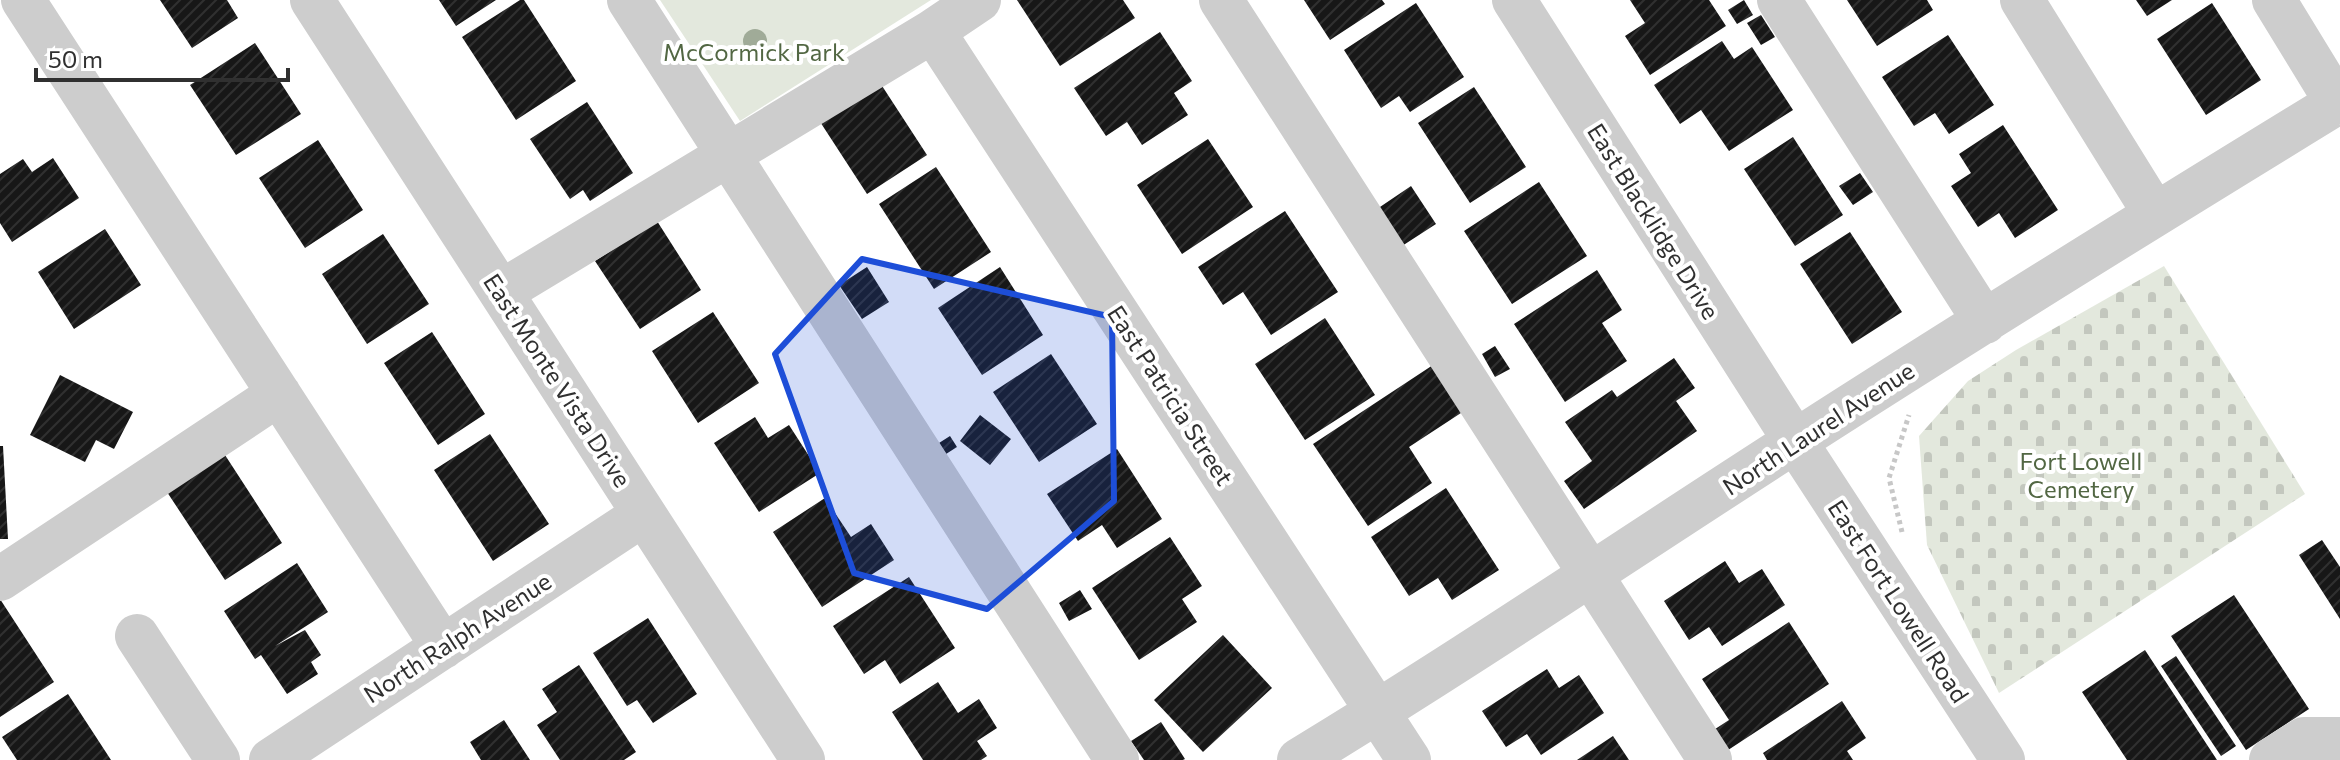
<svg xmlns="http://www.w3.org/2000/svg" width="2340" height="760" viewBox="0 0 2340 760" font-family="Commissioner,sans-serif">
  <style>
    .cemetery { fill: url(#cemetery-stones) }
    .green { fill: #e3e8dd }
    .building { fill: url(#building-hatch) }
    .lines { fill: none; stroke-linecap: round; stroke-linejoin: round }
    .path { stroke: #c7c7c7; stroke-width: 5; stroke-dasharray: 4 4; stroke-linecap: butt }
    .minor { stroke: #cdcdcd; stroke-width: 44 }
    .tree { fill: #a0ab98 }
    .marked { fill: #1d4ed8; fill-opacity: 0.2; stroke: #1d4ed8; stroke-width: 6; stroke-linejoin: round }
    .labels { text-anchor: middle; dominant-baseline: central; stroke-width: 8; stroke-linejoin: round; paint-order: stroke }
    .park-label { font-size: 24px; fill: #526743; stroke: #fff }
    .street-label { font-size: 24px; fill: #303030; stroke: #fff }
  </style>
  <defs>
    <pattern id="cemetery-stones" width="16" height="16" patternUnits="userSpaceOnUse" patternTransform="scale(2)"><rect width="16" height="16" fill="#e3e8dd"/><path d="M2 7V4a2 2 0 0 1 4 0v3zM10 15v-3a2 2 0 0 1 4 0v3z" fill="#c3c7be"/></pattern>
    <pattern id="building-hatch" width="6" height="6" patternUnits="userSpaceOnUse" patternTransform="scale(2)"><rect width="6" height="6" fill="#171717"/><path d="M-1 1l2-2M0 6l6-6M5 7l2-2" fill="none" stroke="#303030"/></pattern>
  </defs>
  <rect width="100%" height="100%" fill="#fff"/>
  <path class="cemetery" d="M2164,266L2305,494L1999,693L1927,545L1919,436L1968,381L2016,350Z"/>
  <path class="green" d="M660,0H931L740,121Z"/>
  <path class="building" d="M160,0H227L238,18L192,48Z
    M439,0H496L456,26Z
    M520,0H524L576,81L516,120L462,37Z
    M1017,0H1123L1135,18L1060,66Z
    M1304,0H1382L1385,4L1330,40Z
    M1630,0H1709L1726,26L1650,75L1625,36L1645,23Z
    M1744,0L1753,15L1737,24L1728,10Z
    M1847,0H1927L1933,10L1877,46Z
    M2136,0H2172L2147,16Z
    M1416,3L1464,77L1410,112L1399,96L1381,108L1344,50Z
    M2212,3L2261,80L2206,115L2157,39Z
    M1761,15L1775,37L1761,45L1747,23Z
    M1160,32L1192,81L1174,93L1188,115L1142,145L1127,122L1106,136L1074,88Z
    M1948,35L1994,105L1949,134L1935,113L1914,126L1882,77Z
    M1722,41L1734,59L1752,47L1793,110L1729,151L1701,110L1680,124L1654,85Z
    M255,43L301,114L236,155L190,85Z
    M873,72L927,155L867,194L813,111Z
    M1474,87L1526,167L1470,203L1418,123Z
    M587,102L633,173L590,201L583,190L570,199L530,139Z
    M2003,125L2058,210L2015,238L1999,213L1978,227L1951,186L1971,173L1959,154Z
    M1793,137L1843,215L1795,246L1744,169Z
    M1208,139L1253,207L1182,254L1137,185Z
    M318,140L363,210L305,248L259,178Z
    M53,158L79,198L12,242L0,223V174L23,159L32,172Z
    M936,167L991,252L934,289L879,204Z
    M1860,173L1873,192L1853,205L1839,186Z
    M1539,182L1587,256L1512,304L1464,231Z
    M1411,186L1436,224L1402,246L1377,209Z
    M1285,211L1338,292L1271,335L1243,292L1223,305L1198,267Z
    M657,221L701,290L640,329L595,261Z
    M105,229L141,285L74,329L38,272Z
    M1850,232L1902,312L1852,344L1800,264Z
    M383,234L429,304L367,344L322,274Z
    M867,267L889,302L862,319L839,285Z
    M1000,267L1043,335L982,375L938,308Z
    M1597,270L1622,310L1602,323L1627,361L1565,402L1514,324Z
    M713,312L759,383L698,423L652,351Z
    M1325,318L1375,395L1305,440L1255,364Z
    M432,332L485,414L438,445L384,363Z
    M1495,346L1510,369L1495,377L1482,354Z
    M1051,354L1097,424L1039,462L993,392Z
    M1674,358L1695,388L1676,401L1697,431L1584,509L1564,481L1592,461L1565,422L1612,390L1617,397Z
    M1433,365L1464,411L1409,447L1432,483L1368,526L1313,444Z
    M60,375L133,412L114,449L96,440L85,462L30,435Z
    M980,415L1011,439L990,465L960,441Z
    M755,417L768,438L789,425L820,473L759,512L714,443Z
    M490,434L549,524L493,561L434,470Z
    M950,436L957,447L946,454L939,443Z
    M0,446H3L8,539H0Z
    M1117,449L1162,519L1117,548L1102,525L1078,541L1047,494Z
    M225,455L282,543L225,580L167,492Z
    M1446,488L1499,570L1452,600L1438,578L1409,596L1371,537Z
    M825,498L851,537L871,524L894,560L822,607L773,532Z
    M1170,537L1202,586L1182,599L1197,622L1139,660L1092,588Z
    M2322,540L2340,567V619L2299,555Z
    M1725,561L1739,583L1762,569L1785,605L1722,646L1709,627L1689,640L1664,601Z
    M297,563L328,612L275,646L305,630L321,655L311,662L318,674L287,694L261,655L255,659L224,611Z
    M909,577L955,648L900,684L885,660L864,674L833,626Z
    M1080,590L1092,609L1069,621L1059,603Z
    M2234,595L2309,709L2246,750L2171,636Z
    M0,599L54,682L0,717Z
    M648,618L697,694L653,723L637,700L627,706L593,653Z
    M1789,622L1829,684L1722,754L1709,733L1729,720L1702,679Z
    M1223,635L1272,688L1203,752L1154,700Z
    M2145,650L2217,760H2127L2082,692Z
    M2176,656L2236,746L2221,756L2161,666Z
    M579,665L636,752L624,760H560L537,725L557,712L542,689Z
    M1547,669L1559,688L1579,675L1604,713L1541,755L1527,734L1506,747L1482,711Z
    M938,682L958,713L979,699L997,728L977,741L987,756L981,760H923L892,712Z
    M68,694L111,760H17L2,737Z
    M1842,701L1866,738L1847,751L1853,760H1767L1763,753Z
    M504,720L530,760H481L470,742Z
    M1161,722L1185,759L1183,760H1144L1131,741Z
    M1613,736L1629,760H1577Z"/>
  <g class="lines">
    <path class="path" d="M1902,532L1889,478L1909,415"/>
    <path class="minor" d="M23,0L443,647
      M312,0L803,760
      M629,0L1117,760
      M1221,0L1710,760
      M1514,0L1795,441L2003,760
      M1779,0L1985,322
      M2022,0L2155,214
      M2274,0L2337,103
      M933,31L1409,760
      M501,292L933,31L979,0
      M0,579L279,394
      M137,636L218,760
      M271,760L644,514
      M1299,760C1467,658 1629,548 1794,442C1974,326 2157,213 2340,101
      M2271,760L2304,739H2340"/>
  </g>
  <circle class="tree" cx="755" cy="41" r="12"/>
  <path class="marked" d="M862,259L1112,317L1114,501L987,609L854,573L775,354Z"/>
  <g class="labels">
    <g class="park-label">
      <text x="754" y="51">McCormick Park</text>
      <text x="2081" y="460">Fort Lowell<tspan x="2081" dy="28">Cemetery</tspan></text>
    </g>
    <g class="street-label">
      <text transform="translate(1654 221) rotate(58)">East Blacklidge Drive</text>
      <text transform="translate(558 380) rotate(57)">East Monte Vista Drive</text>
      <text transform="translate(1171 395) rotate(57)">East Patricia Street</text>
      <text transform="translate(1818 428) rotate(-33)">North Laurel Avenue</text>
      <text transform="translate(1899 601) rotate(57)">East Fort Lowell Road</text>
      <text transform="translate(457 637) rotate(-33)">North Ralph Avenue</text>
    </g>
  </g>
  <path d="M36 68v12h252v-12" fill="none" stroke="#303030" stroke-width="4"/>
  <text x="48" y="68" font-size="24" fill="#303030" stroke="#ffffff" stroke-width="6" paint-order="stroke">50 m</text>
</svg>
